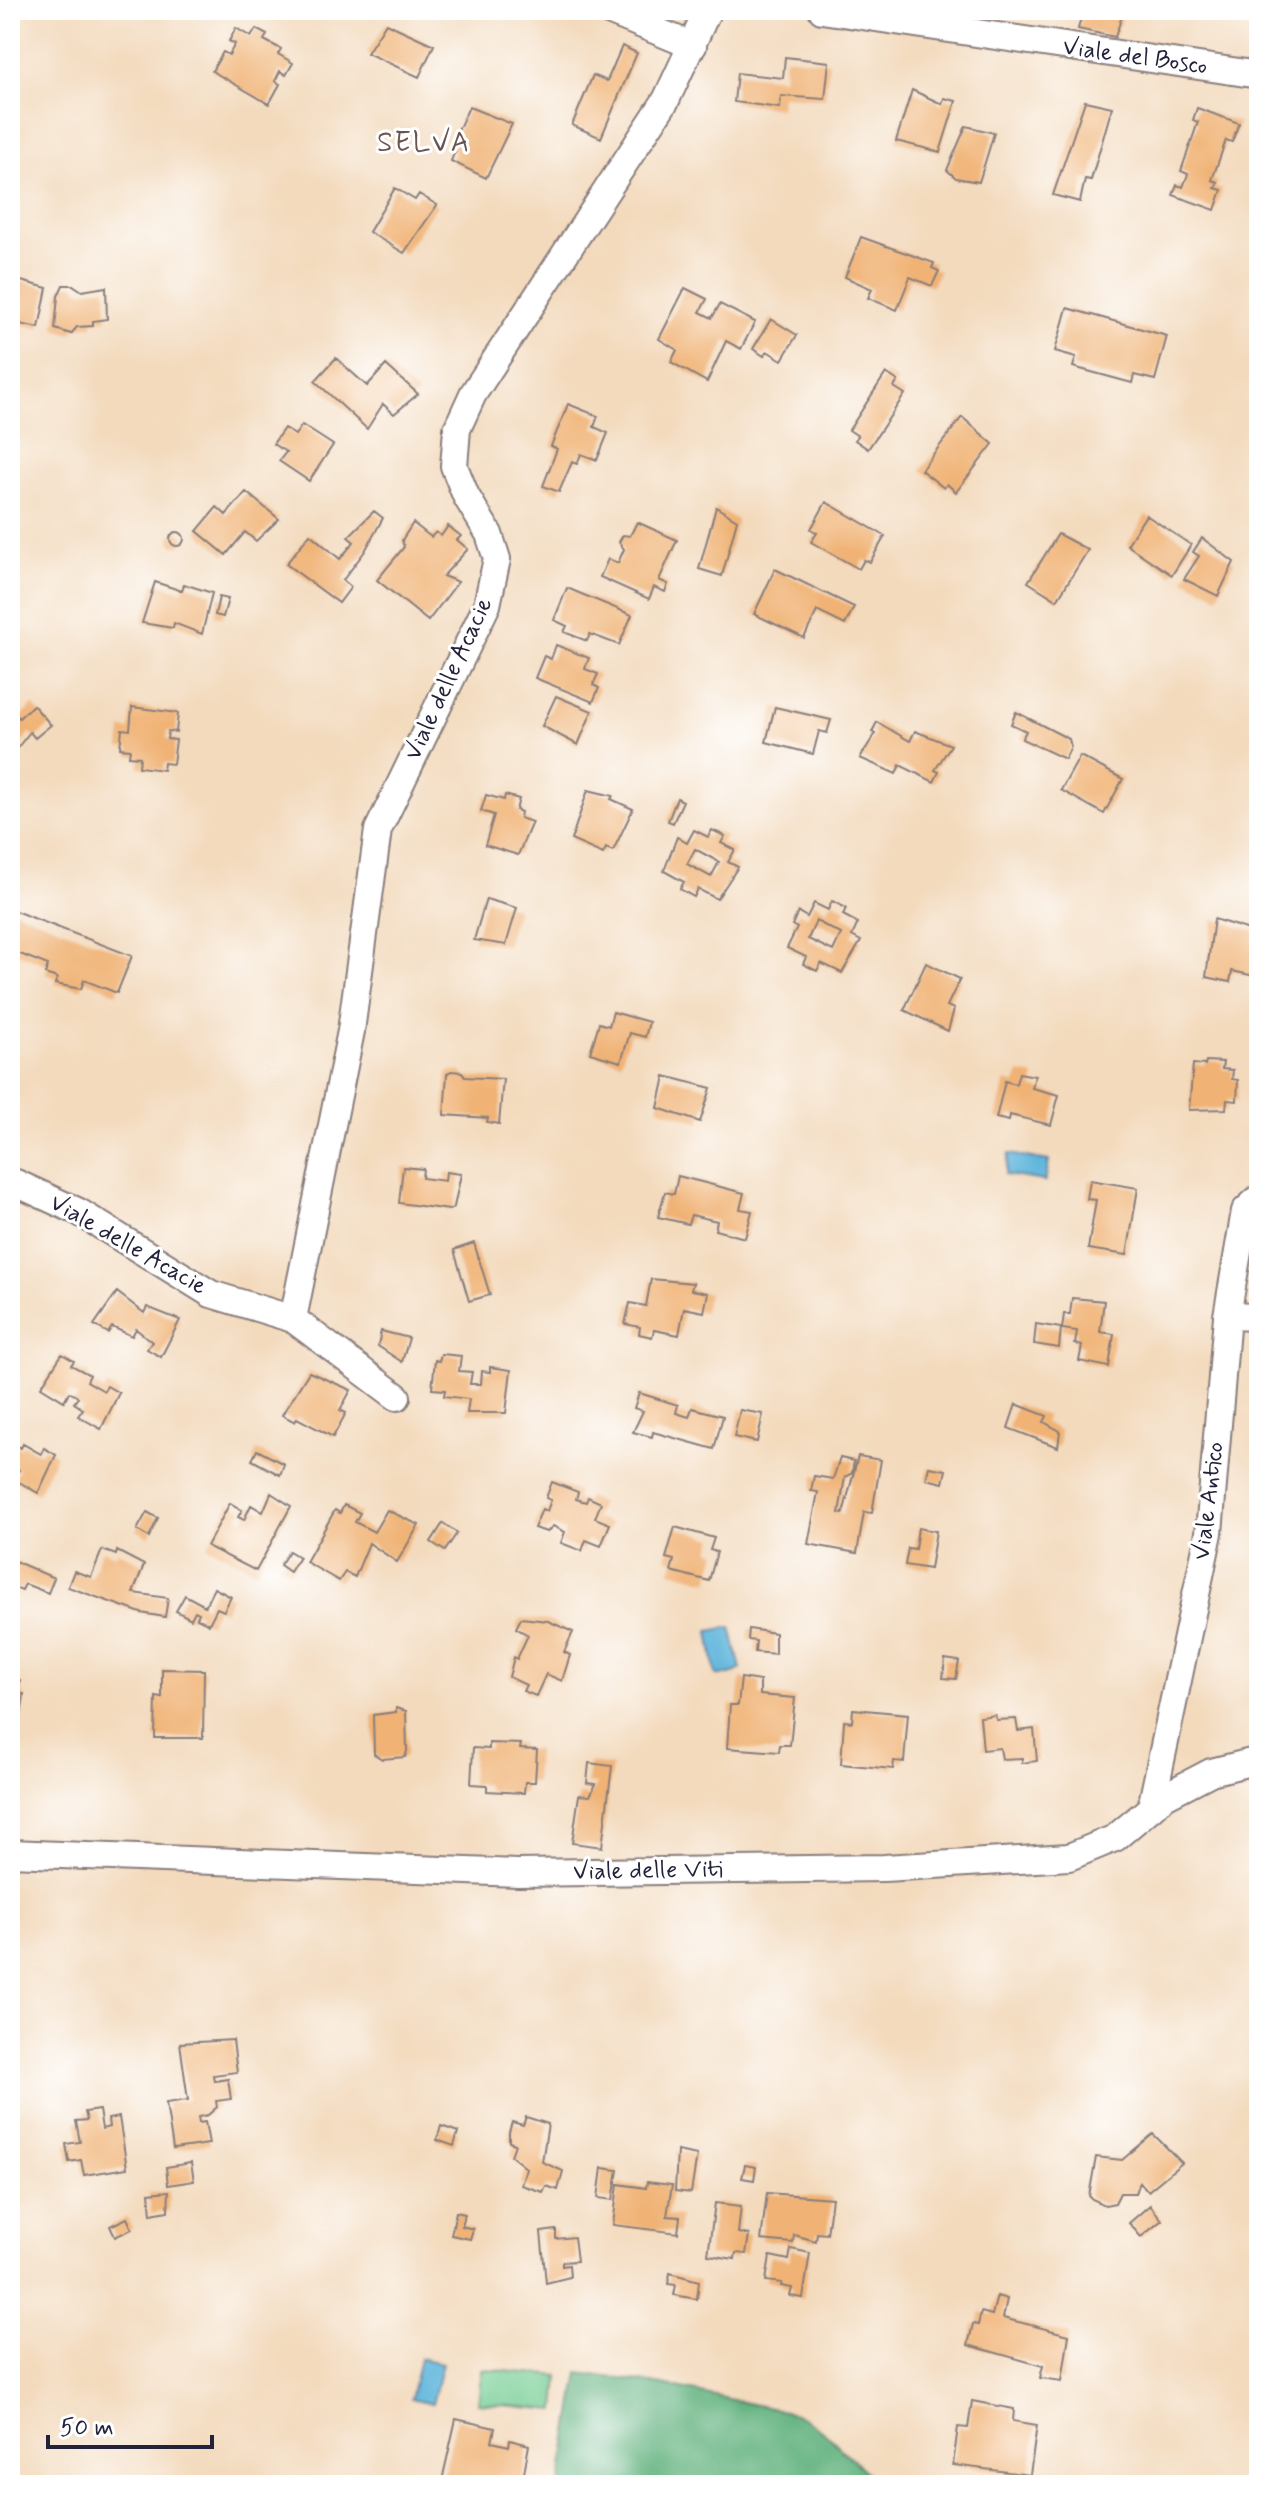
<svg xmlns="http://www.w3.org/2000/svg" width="1269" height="2495" viewBox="0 0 1269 2495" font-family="Mynerve,sans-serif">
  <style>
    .green { fill: #73cc92; stroke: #4a7766; stroke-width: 2 }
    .forest { fill: #5eb07c; stroke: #40695c; stroke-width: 2 }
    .water { fill: #5eb5db; stroke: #406c8b; stroke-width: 2 }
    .building { fill: #f0b274; fill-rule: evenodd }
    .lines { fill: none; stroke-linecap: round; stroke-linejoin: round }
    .minor-casing { stroke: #8a7e7c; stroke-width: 30 }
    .minor { stroke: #fff; stroke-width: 26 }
    .labels { text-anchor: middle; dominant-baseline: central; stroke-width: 6; stroke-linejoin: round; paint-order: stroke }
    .street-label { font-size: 24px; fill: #22223b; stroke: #fff }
    .quarter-label { font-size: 28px; letter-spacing: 2px; fill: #6a544f; stroke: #fff }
  </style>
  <rect width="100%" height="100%" fill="#fff"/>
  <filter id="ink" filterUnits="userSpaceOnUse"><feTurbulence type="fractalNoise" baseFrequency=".0125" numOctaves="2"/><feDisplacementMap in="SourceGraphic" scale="16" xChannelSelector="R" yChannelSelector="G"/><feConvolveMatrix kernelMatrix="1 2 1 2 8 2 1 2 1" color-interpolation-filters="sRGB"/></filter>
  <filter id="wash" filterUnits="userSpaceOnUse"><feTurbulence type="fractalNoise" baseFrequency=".006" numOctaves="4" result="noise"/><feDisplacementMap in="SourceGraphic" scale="32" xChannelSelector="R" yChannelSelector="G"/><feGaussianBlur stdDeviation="1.8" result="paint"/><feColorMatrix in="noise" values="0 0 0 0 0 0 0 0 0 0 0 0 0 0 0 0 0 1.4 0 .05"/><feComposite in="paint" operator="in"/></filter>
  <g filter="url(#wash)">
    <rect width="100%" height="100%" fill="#f3dabd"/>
    <path class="green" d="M482,2369L559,2376L556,2410L478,2403Z"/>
    <path class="forest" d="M579,2373L663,2385L794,2413L823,2431L879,2485H560Z"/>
    <path class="water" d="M1009,1154L1049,1161L1045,1181L1005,1175Z
      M731,1627L741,1669L730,1675H716L709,1631Z
      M420,2358L442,2363L432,2404L411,2399Z"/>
    <g id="blocks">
      <path class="building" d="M1083,10H1124L1115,37L1078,29Z
        M386,23L434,45L419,77L367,53Z
        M236,28L251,37L256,29L267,35L264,40L281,49L278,54L293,63L286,75L280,71L275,81L280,84L269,104L212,71L223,52L229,55L235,44L229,41Z
        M622,46L637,53L601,138L572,125L593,75L607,81Z
        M785,57L829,62L825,99L781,96L780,108L734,102L737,73L783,78Z
        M912,90L942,104L944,98L956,101L940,152L896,141Z
        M1085,101L1112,107L1091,180L1085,179L1080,202L1053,195Z
        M469,107L512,124L486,178L451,161L455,151L449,149Z
        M1197,108L1239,123L1232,142L1226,140L1212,180L1218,182L1215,188L1222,190L1215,210L1173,195L1177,185L1183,187L1188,174L1181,171L1198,122L1193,120Z
        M966,126L994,133L979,182L956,178L947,170Z
        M395,188L415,200L419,194L437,205L404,253L369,232Z
        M861,237L934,263L932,268L939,271L932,286L910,277L897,310L868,298L872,289L845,277Z
        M10,278L47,288L39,328L10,322Z
        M63,285H73L82,291L106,287L107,319L93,321V326L77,327L71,334L55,329L58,296Z
        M685,288L707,299L700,312L712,318L720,304L755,322L741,349L726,341L707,382L671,362L677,350L659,339Z
        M1067,308L1167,336L1155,380L1134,375L1132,383L1073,367L1076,357L1055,351Z
        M771,319L797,335L782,360L767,351L764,356L753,349Z
        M336,358L367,386L386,365L418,394L394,414L383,404L367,429L315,381Z
        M886,373L898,381L894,387L905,394L868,449L855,440L858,436L849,430Z
        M568,404L598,416L594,427L608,433L597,460L581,454L577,464L572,462L559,492L543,486L557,449L551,446Z
        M962,417L993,444L956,492L947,484L944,488L921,470Z
        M302,425L333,445L309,481L279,461L286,452L273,444L284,428L295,435Z
        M246,492L279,519L256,541L245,532L226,555L197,531L217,507L226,515Z
        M826,502L885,536L870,562L864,560L859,569L811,542L817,533L811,529Z
        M716,507L737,520L722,576L699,569Z
        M374,511L383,518L365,551L343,580L351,587L339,603L286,564L310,534L340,559L354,542L348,537Z
        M1146,515L1191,545L1172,575L1127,545Z
        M637,522L677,540L659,580L668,584L665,592L654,587L649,599L600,577L608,559L618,563L624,549L619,542L623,535L630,536Z
        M413,523L431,537L436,532L441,536L448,526L461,536L457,540L468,549L443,576L458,582L428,621L377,580L404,547L402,540Z
        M170 539a7 7 0 1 1 14 0a7 7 0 1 1-14 0Z
        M1058,534L1088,550L1057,600L1028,582Z
        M1202,538L1234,562L1218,596L1184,579L1199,556L1193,552Z
        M775,569L854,607L845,625L817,611L804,638L754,614Z
        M155,582L182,591L184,584L212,593L202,634L174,623L173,628L142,623Z
        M567,588L632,615L619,645L590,634L587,641L564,632L567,626L554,620Z
        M219,597L228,599L223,617L215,615Z
        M556,645L589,658L585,669L598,674L593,685L599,688L593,702L535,678L544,656L551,659Z
        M556,696L592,711L578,745L542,726Z
        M33,705L51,725L35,738L30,732L10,757V720L16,714L19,718Z
        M132,707L178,713L176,732L168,731L167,739L176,740L173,764L164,763L163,770L139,767L140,757L129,756L130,749L120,748L122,729L130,730Z
        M775,707L831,720L827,733L819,731L813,754L766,742Z
        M1016,712L1069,739L1071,747L1065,759L1022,739L1026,731L1011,724Z
        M877,722L910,741L915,731L951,745L935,770L939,772L934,782L900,765L896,774L860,758L875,734L872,732Z
        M1080,756L1123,779L1104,814L1061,790Z
        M588,790L613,796L611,799L633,809L613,851L606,848L603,854L571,840Z
        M486,795L504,800L505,795L519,799L516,810L521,812L520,818L532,822L518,855L485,845L494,815L481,811Z
        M677,798L683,801L673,823L668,821Z
        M694,830L708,837L712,830L725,836L721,843L735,850L728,862L738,867L717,899L698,889L694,897L680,889L684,882L664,871L677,837L687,843ZM695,849L719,862L711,877L687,864Z
        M486,899L517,908L506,945L474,940Z
        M832,901L846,908L843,915L858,923L852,936L861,941L842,973L821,963L817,971L803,964L806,957L787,948L797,928L792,925L798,912L807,917L814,903L828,910ZM816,921L841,934L833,951L808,939Z
        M10,909L132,956L117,993L84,980L81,989L55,984L57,978L45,974L48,965L10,950Z
        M1214,919L1259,933V977L1232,971L1230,982L1206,977Z
        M926,963L960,979L947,1006L954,1009L948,1031L904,1010Z
        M613,1012L649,1022L645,1037L630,1033L621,1062L590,1053L599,1023L609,1026Z
        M1206,1061L1223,1062L1222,1069L1233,1070L1232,1079L1238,1080L1237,1101L1227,1100L1226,1109L1189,1110L1193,1064L1205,1065Z
        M451,1071L462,1072L465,1077L503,1079L499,1124L487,1122L488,1118L444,1115L447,1074Z
        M1019,1073L1035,1076L1032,1088L1059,1095L1051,1125L1010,1115L1009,1121L996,1118L1005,1081L1016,1084Z
        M665,1076L711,1088L700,1122L658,1108Z
        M403,1167L423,1169L422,1178L445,1181L446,1172L461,1174L454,1207L449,1210L399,1203Z
        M678,1176L744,1193L740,1209L752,1211L745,1238L715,1230L717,1221L691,1215L688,1224L658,1217L665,1192L674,1194Z
        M1090,1180L1138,1188L1127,1255L1088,1249L1096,1200L1087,1199Z
        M474,1243L490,1295L469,1301L454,1250Z
        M651,1279L693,1283L691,1290L708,1293L704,1312L684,1308L679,1335L654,1330L652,1337L639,1334L640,1327L625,1324L630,1303L646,1306Z
        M117,1292L144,1313L147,1307L180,1320L161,1357L147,1349L152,1342L136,1329L132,1336L112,1327L108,1333L94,1325Z
        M1072,1298L1104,1301L1100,1332L1114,1334L1109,1367L1079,1361L1082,1346L1075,1344L1077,1331L1062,1329L1064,1314H1070Z
        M1036,1324L1061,1328L1059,1348L1034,1344Z
        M381,1331L409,1338L402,1362L378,1346Z
        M62,1354L74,1361L71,1365L90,1375L87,1381L104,1391L107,1386L119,1393L101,1429L78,1416L83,1409L74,1403L78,1397L69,1392L64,1401L41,1387Z
        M441,1354L461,1356L459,1371L472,1372L470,1384H481L482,1371L490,1372V1367L511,1370L506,1413H467L469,1399L444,1396L445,1390L432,1389L435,1360L439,1361Z
        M309,1372L351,1390L340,1410L346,1413L333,1437L297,1418L295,1422L282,1415Z
        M639,1393L678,1405L676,1413L689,1417L692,1408L723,1416L714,1449L653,1432L652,1437L633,1432L643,1411L634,1408Z
        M1016,1404L1047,1416L1044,1422L1060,1431L1058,1447L1008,1428Z
        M740,1410L763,1414L757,1442L734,1437Z
        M10,1442L21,1448L23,1444L41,1454L44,1448L56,1455L38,1493L14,1479L19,1470L10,1466Z
        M257,1450L284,1464L280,1475L252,1460Z
        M858,1456L881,1460L872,1513L864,1512L857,1553L808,1544L818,1492L811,1491L814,1476L833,1479L840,1458L854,1461L852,1473L845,1477L839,1513L843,1514Z
        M929,1467L946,1470L943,1483L926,1479Z
        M552,1482L578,1492L576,1499L586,1502L588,1497L601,1503L595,1518L610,1524L601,1546L586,1540L582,1551L561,1543L565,1532L553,1526L547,1532L534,1528L542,1509L547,1511L551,1500L546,1498Z
        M271,1493L291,1506L256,1571L207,1546L230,1503L242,1510L238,1517L244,1520L251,1505L263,1512Z
        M344,1505L360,1513L355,1522L374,1532L387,1510L419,1525L397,1562L369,1543L355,1577L345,1572L339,1581L306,1562L335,1510L340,1513Z
        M147,1512L158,1518L149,1537L137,1530Z
        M443,1523L457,1533L445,1551L431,1542Z
        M675,1527L714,1538L710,1550L717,1552L709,1581L671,1571L674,1560L666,1558Z
        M918,1528L936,1531L930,1569L905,1565L908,1548L915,1549Z
        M102,1550L116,1555L117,1551L144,1565L133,1593L168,1598L165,1617L141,1613L68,1587L74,1571L91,1577Z
        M289,1551L299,1557L290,1572L280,1565Z
        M10,1559L54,1578L48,1593L25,1584L22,1590L10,1586Z
        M214,1588L231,1597L224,1611L217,1608L209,1624L197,1618L199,1613L195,1611L191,1619L176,1611L185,1595L205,1606Z
        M521,1618L548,1621L573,1632L564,1652L570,1655L562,1681L546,1674L536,1696L523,1691L526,1685L509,1677L514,1657L517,1659L528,1635L516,1628Z
        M749,1629L775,1633V1654L755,1652L756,1641L748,1640Z
        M945,1659L959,1661L956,1679L943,1678Z
        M162,1669L204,1670L203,1738H155L156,1697L162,1698Z
        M741,1678L760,1681V1695L795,1698L790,1745H780L779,1752L727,1748L730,1705H738Z
        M10,1679L20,1680L19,1694H24L20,1724L10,1723Z
        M396,1708L406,1711L407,1751L405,1757L382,1759L374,1754L373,1715L396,1712Z
        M853,1709L908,1714L904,1762L894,1761L893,1769L841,1764L844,1721L852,1722Z
        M995,1715L996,1720L1016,1719L1018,1731L1034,1729L1037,1761L1022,1763V1758L1002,1759L1000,1748L983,1750L980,1717Z
        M489,1743L521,1744L520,1749L537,1750L535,1782H525L524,1793L487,1791V1785L471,1784L473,1748L489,1749Z
        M589,1763L612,1766L602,1847L572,1843L579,1795L590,1796L596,1784L587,1783Z
        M233,2040L237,2072L213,2075L214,2081L228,2079L231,2099L216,2101L217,2107L208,2115L198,2117L199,2123L205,2122L209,2144L173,2149L166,2103L188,2100L180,2043Z
        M99,2110L102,2129L109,2127L108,2119L119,2117L127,2168L84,2175L81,2160L69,2162L66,2144L80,2142L76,2121L87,2120L85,2112Z
        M526,2117L548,2124L542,2162L563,2171L558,2190L546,2186L543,2192L521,2185L526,2168L511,2156L515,2144L509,2142V2132L512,2122L523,2125Z
        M441,2126L458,2132L454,2146L437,2140Z
        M1153,2134L1182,2163L1148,2191L1140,2182L1136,2193H1120L1115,2203L1105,2205L1092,2199L1089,2196L1096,2157L1122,2160Z
        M677,2151L697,2155L691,2193L675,2191Z
        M191,2163L194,2181L168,2185L166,2167Z
        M745,2165L756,2167L754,2180L742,2178Z
        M602,2168L618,2170L613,2200L598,2198Z
        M647,2182L672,2185L667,2216L680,2217L678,2233L613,2225L618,2184L646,2188Z
        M169,2191L168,2211L151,2214L149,2193Z
        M767,2193L832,2198L827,2234L817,2233L816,2241L794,2235L793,2243L761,2240Z
        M715,2203L741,2206L738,2233L749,2235L746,2254L736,2253L735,2259L708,2255Z
        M1150,2205L1162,2220L1141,2237L1129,2223Z
        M456,2212L465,2214L462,2226L473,2229L470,2239L451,2235Z
        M127,2218L132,2229L115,2237L110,2226Z
        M556,2230V2239L574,2237L577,2261L562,2262V2266L569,2265L570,2277L546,2283L541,2232Z
        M791,2249L810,2253L803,2298L790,2296L792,2288L781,2286L782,2283L766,2281L770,2256L789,2260Z
        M670,2273L699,2281L697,2299L674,2295L676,2285L668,2284Z
        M997,2296L1007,2299L1003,2318L1069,2335L1062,2381L1040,2378L1043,2366L968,2345L973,2324L978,2325L981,2312L992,2315Z
        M972,2401L1014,2409L1013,2421L1037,2425L1030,2475L953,2465L958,2427L968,2428Z
        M456,2419L495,2428L492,2442L509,2446L510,2440L529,2445L522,2484L441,2485Z"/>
    </g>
  </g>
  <g filter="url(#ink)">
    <use href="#blocks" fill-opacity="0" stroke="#8a7e7c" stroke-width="2"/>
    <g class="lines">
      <defs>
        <path id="minor" d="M606,10L693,46
          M822,10L1259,75
          M10,1185L16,1183L79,1212L211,1294L293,1319L397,1397
          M1227,1316L1259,1317
          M293,1319L351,1031L378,830L487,605L497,559L489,534L466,496L454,466L457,429L473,394L666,100L708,10
          M1151,1808L1209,1533L1227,1316L1245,1211L1259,1198
          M10,1853L518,1873L884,1868L1069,1857L1115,1838L1165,1796L1211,1772L1259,1760"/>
      </defs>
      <use href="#minor" class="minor-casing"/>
      <use href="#minor" class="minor"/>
    </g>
  </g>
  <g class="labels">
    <g class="street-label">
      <text transform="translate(1135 57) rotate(8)">Viale del Bosco</text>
      <text transform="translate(449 679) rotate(-65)">Viale delle Acacie</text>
      <text transform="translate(128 1245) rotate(30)">Viale delle Acacie</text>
      <text transform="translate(1209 1501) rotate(-83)">Viale Antico</text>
      <text transform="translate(648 1871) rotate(-1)">Viale delle Viti</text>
    </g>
    <g class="quarter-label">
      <text x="424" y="143">SELVA</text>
    </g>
  </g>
  <rect width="1269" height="2495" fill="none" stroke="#fff" stroke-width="40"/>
  <path d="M48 2435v12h164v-12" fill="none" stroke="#22223b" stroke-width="4"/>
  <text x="60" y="2435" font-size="24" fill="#22223b" stroke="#ffffff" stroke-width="6" paint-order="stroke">50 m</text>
</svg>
